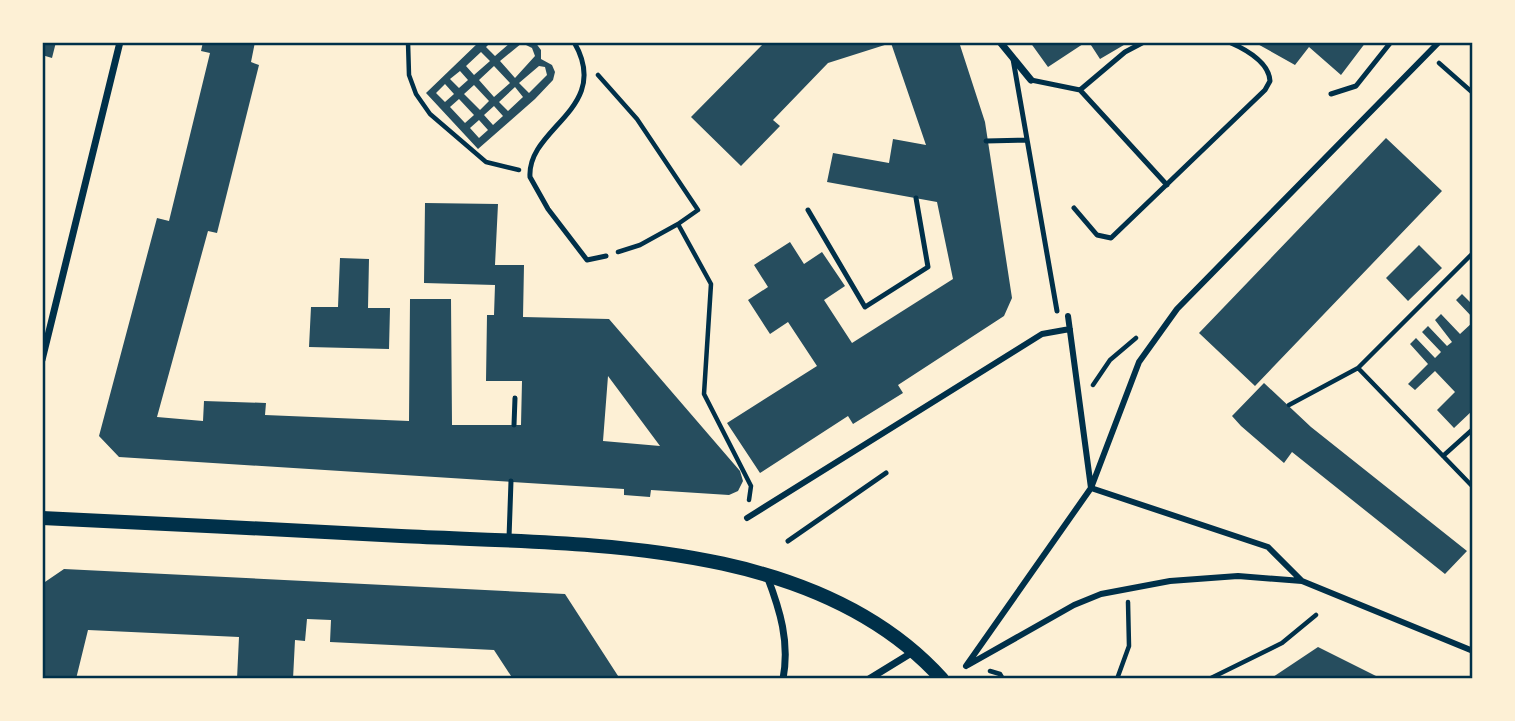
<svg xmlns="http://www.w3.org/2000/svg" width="1515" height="721" viewBox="0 0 1515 721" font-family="'Noto Sans',sans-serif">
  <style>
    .building { fill: #264d5e; fill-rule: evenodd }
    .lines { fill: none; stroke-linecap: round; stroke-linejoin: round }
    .path { stroke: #003049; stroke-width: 4.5 }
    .service { stroke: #003049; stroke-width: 5 }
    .pedestrian { stroke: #003049; stroke-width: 6 }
    .minor { stroke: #003049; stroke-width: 7 }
    .secondary { stroke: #003049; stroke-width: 14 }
    .neatline { fill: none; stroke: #003049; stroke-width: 2.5 }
  </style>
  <rect width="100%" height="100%" fill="#fdf0d5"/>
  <path class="building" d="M42,42H56L52,58L42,55Z
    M203,42H255L251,62L259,65L217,233L208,231L157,417L203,421L204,401L266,403L265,415L409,421L410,299H451L452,425H521L522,381H486L487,315H494L495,285L424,283L425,203L498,204L495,265H524L523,317L609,319L740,471L743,481L738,491L729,495L651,490L650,497L624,495V489L119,457L99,436L157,218L169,221L210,53L201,51ZM608,376L660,446L603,441Z
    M479,42H491L486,47L495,56L511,42H535L541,50V59L552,65L555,72L553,80L535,99L478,149L426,93ZM522,43L532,48L535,56L515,78L500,61ZM481,52L490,61L474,75L466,66ZM494,66L510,83L494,97L479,80ZM539,66L545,67L547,75L529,93L519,83ZM460,71L468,80L459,88L450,79ZM445,84L454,94L445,102L436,93ZM474,85L489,101L480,110L464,94ZM515,87L523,97L508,111L499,102ZM459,99L474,115L465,123L450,107ZM494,106L503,116L493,125L484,115ZM479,120L488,130L479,138L470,128Z
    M765,42H959L985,122L1012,298L1004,316L898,385L903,393L853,424L848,416L760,473L727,423L817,366L788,322L770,334L748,300L768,287L754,265L790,242L804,264L822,252L845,286L824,300L852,343L953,279L937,202L827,182L833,153L889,163L893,139L926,145L891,43L828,63L773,120L780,126L741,166L691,117Z
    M1030,42H1086L1048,67Z
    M1089,42H1129L1100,59Z
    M1254,42H1366L1341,75L1309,47L1295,65Z
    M1386,138L1442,191L1255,386L1199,333Z
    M1419,245L1442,268L1408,301L1386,278Z
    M340,258L369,259L368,308H390L389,349L309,347L311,307H338Z
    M1462,294L1473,305V318L1456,300Z
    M1441,314L1460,334L1473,322V410L1454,428L1437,410L1455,392L1435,371L1415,390L1408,384L1428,364L1410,344L1416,338L1435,358L1441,352L1422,332L1428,326L1447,346L1452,342L1435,320Z
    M1264,383L1311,427L1467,551L1445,574L1292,452L1284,463L1241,426L1232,416Z
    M64,569L565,594L620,679H513L494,650L330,642L331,620L307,619L305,641L295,640L293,679H237L239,637L88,630L76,679H42V584Z
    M1318,647L1382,679H1270Z"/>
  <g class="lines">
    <path class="path" d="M408,42L409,75L416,94L430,114L486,162L519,170
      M1439,63L1473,93
      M598,75L637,119L698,210L678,224
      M618,252L640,245L678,224L711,284L704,394L751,486L749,500
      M1358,368L1473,487
      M1093,385L1110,360L1136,338
      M1289,405L1358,368L1473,253
      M1443,456L1473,429
      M990,671L1000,674L1003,679
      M1117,679L1129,646L1128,602
      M1209,679L1282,643L1316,615"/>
    <path class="service" d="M574,42C613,109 527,127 530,177L548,209L587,260L606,256
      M1013,59L1057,311
      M1031,80L1080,90
      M1080,90L1167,185
      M1080,90L1125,52L1144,42
      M1331,94L1356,86L1391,42
      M986,141L1025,140
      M1074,208L1097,235L1111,238L1265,90L1270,81C1269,62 1245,49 1229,42
      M808,210L865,307L928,267L916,198
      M514,425L515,398
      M509,538L511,481
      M788,541L886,473"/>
    <path class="pedestrian" d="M1068,316L1091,488L1268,547L1302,581
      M747,518L1042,334L1070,329
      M968,665L1074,605L1101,594L1170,581L1238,576L1302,581L1473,651
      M966,666L1091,488L1139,362L1177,309L1439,42"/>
    <path class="minor" d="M1000,42L1031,80
      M42,360L120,42
      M767,576C780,610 790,642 783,679
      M869,679L913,652"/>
    <path class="secondary" d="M42,518C162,524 281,529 401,536C579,545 813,536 942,679"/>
  </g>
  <rect width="1515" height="721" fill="none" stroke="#fdf0d5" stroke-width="88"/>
  <rect x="44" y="44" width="1427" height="633" class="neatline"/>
</svg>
